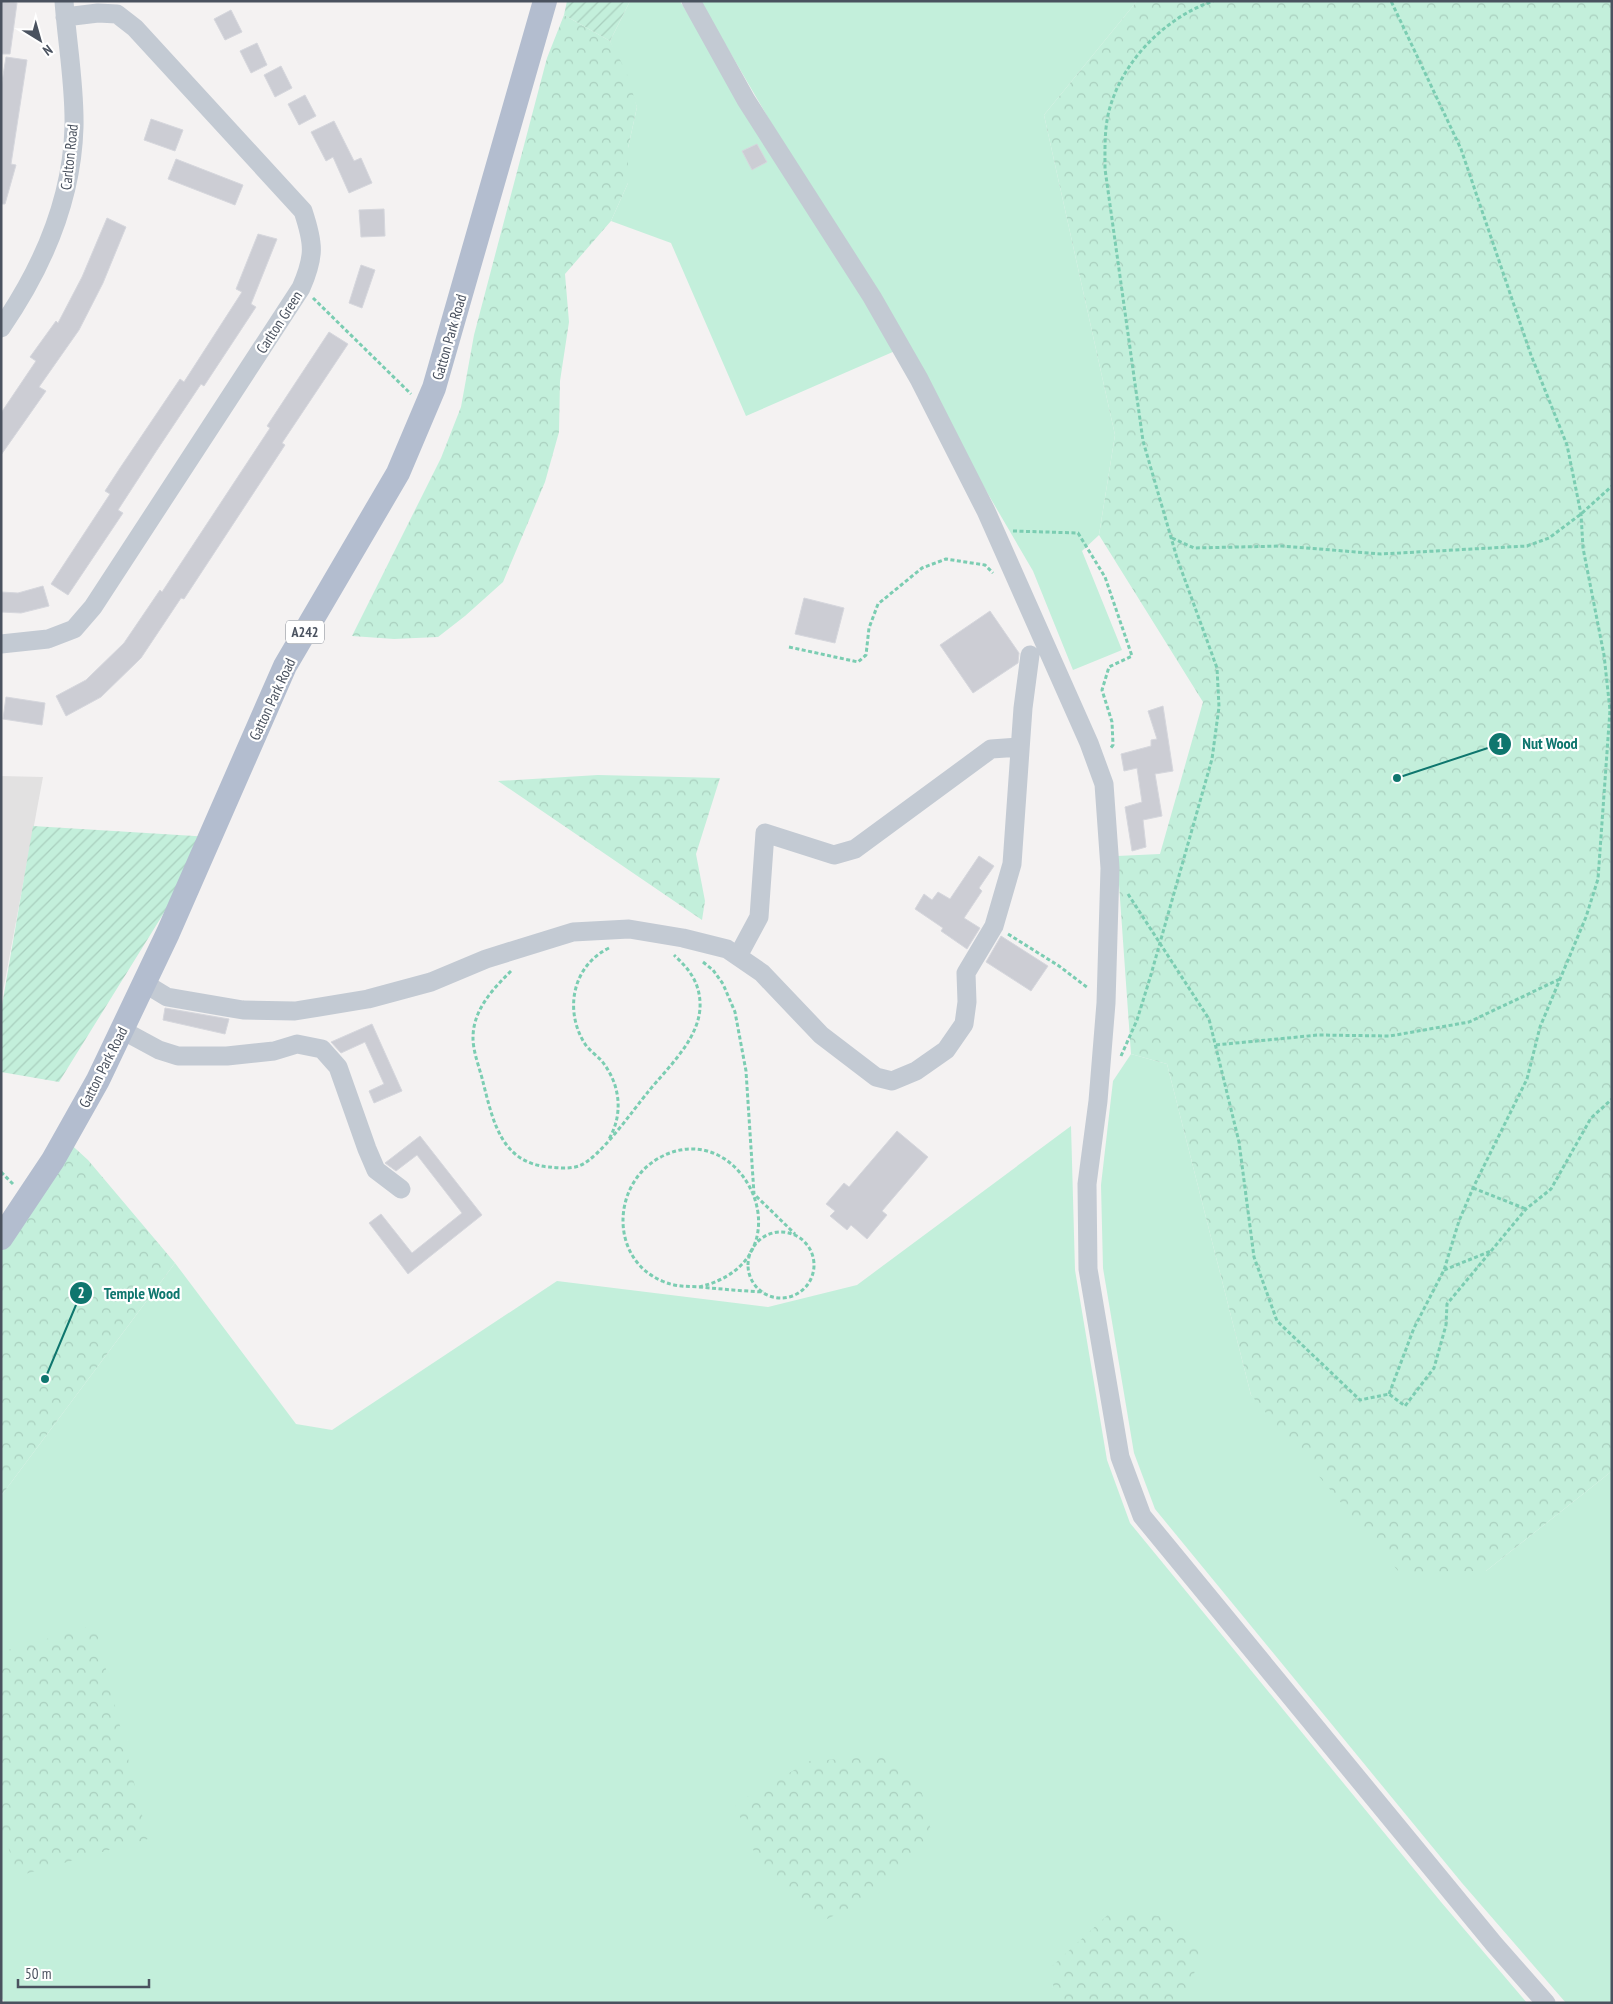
<svg xmlns="http://www.w3.org/2000/svg" width="1613" height="2004" viewBox="0 0 1613 2004" font-family="'PT Sans Narrow',sans-serif">
  <style>
    .education { fill: #e2e1e1 }
    .grass { fill: #c3efdb }
    .forest { fill: url(#forest-crowns) }
    .garden { fill: url(#garden-furrows) }
    .building { fill: #cccdd4; stroke: #d6d7dd }
    .lines { fill: none; stroke-linecap: round; stroke-linejoin: round }
    .path { stroke: #7bcdb2; stroke-width: 3; stroke-dasharray: 4 2.5; stroke-linecap: butt }
    .minor { stroke: #c3cad3; stroke-width: 19 }
    .major { stroke: #b3bdcf; stroke-width: 24 }
    .labels { text-anchor: middle; dominant-baseline: central; stroke-width: 4.5; stroke-linejoin: round; paint-order: stroke }
    .shield { fill: #fff; stroke: #80868f; stroke-width: 1 }
    .shield-label { font-size: 14px; font-weight: bold; fill: #4a525f }
    .street-label { font-size: 15px; fill: #4a525f; stroke: #fff }
    .leader { fill: none; stroke: #0f766e; stroke-width: 2 }
    .callout-dot { fill: #0f766e; stroke: #fff; stroke-width: 2 }
    .mark-label { font-size: 15px; text-anchor: middle; font-weight: bold; fill: #fff }
    .callout-label { font-size: 16px; text-anchor: middle; font-weight: bold; fill: #0f766e; stroke: #fff; stroke-width: 4.5; stroke-linejoin: round; paint-order: stroke }
  </style>
  <defs>
    <pattern id="forest-crowns" width="20" height="18" patternUnits="userSpaceOnUse" patternTransform="scale(1.25)"><rect width="20" height="18" fill="#c3efdb"/><path d="M2 6a3 3 0 1 1 6 0M12 15a3 3 0 1 1 6 0" fill="none" stroke="#a9cfbe"/></pattern>
    <pattern id="garden-furrows" width="10" height="10" patternUnits="userSpaceOnUse" patternTransform="scale(1.25)"><rect width="10" height="10" fill="#c3efdb"/><path d="M-1 1l2-2M0 10L10 0M9 11l2-2" fill="none" stroke="#a9cfbe"/></pattern>
  </defs>
  <rect width="100%" height="100%" fill="#f4f2f2"/>
  <path class="education" d="M1,776L43,777L1,1002Z"/>
  <path class="grass" d="M630,1H680L895,351L746,416L671,243L611,221L628,183V148L637,107L610,41Z
    M700,1H1137L1044,115L1115,435L1099,535L1082,551L1122,650L1073,670L1033,571Z
    M1131,1054L1167,1064L1251,1395L1486,1571L1612,1471V2003H1566L1462,1883L1155,1509L1134,1453L1103,1268L1101,1185L1113,1081Z
    M1071,1126L1075,1270L1107,1460L1130,1523L1441,1902L1527,2003H5L1,1997V1496L175,1263L296,1424L332,1430L557,1281L768,1307L857,1285Z"/>
  <path class="forest" d="M1137,1H1612V1471L1486,1571L1399,1572L1251,1395L1167,1064L1131,1054L1117,856L1160,854L1203,702L1099,535L1115,435L1044,115Z
    M564,15L610,41L626,71L637,107L628,148V183L611,221L565,274L569,322L560,381L559,432L545,482L503,582L465,616L438,637L394,639L352,636L441,458L461,407L474,335L547,58Z
    M598,775L720,778L696,854L705,901L702,920L498,781Z
    M65,1139L88,1160L175,1263L1,1496V1238Z
    M95,1625L148,1839L18,1876L1,1826V1652Z
    M889,1756L921,1789L932,1835L881,1892L819,1923L763,1874L735,1804L810,1761Z
    M1113,1910L1174,1918L1201,1951L1185,2003H1058L1049,1969Z"/>
  <path class="garden" d="M567,1H630L610,41L564,15Z
    M33,826L211,837L59,1082L1,1072V1011Z"/>
  <path class="building" d="M1,1L17,3L10,54H1Z
    M231,10L242,32L225,40L214,19Z
    M257,43L267,65L251,73L240,51Z
    M6,57L27,60L11,164L16,165L5,204H1V88Z
    M281,66L292,88L275,97L264,75Z
    M305,95L316,116L299,125L288,104Z
    M151,119L183,130L175,151L144,140Z
    M334,121L354,161L361,158L372,183L349,193L333,157L326,161L311,132Z
    M757,144L767,162L752,170L742,151Z
    M176,159L243,185L235,205L168,179Z
    M384,209L385,236L361,237L359,210Z
    M107,218L126,227L103,283L79,330L39,387L46,391L1,455V413L36,361L30,357L56,321L58,323L82,277Z
    M258,234L277,239L251,304L256,307L204,386L201,384L157,450L118,510L123,513L68,595L51,584L110,494L105,491L120,468L180,379L184,382L242,292L236,289Z
    M361,265L375,270L362,308L349,303Z
    M329,332L348,344L282,443L285,445L184,599L181,598L141,658L101,697L66,716L56,696L86,680L124,643L160,590L162,592L270,428L267,426Z
    M43,586L49,606L21,613L1,612V592L18,593Z
    M804,598L844,608L835,643L795,634Z
    M990,611L1019,653L1018,663L973,693L940,645Z
    M6,697L45,703L42,725L3,719Z
    M1163,706L1173,771L1155,774L1162,816L1143,820L1146,847L1132,851L1125,807L1142,802L1137,768L1124,771L1121,754L1151,746V740L1157,739L1148,711Z
    M979,856L994,866L979,888L982,891L964,918L980,928L967,949L941,931L943,928L915,909L924,894L932,900L938,892L950,899Z
    M1001,936L1048,966L1031,991L986,962Z
    M165,1008L229,1019L225,1034L163,1020Z
    M372,1024L402,1091L374,1103L369,1091L384,1084L365,1042L341,1053L331,1042Z
    M897,1131L928,1157L882,1211L887,1215L867,1239L851,1225L847,1230L830,1216L835,1211L826,1204L844,1183L849,1187Z
    M420,1136L482,1215L408,1274L369,1223L381,1214L412,1253L462,1213L417,1155L396,1171L385,1163Z"/>
  <g class="lines">
    <path class="path" d="M313,298L411,394
      M1013,531L1078,533L1105,577L1132,656L1109,667L1102,690L1112,722L1113,745L1110,749
      M1172,538L1194,548L1282,546L1381,554L1527,546L1549,538L1581,514L1612,486
      M789,647L858,662L866,655L869,628L878,604L922,568L946,559L985,565L993,573
      M1128,894L1209,1019L1239,1142L1254,1257L1277,1321L1360,1400L1389,1394L1405,1406L1434,1368L1446,1325L1447,1304L1526,1209L1551,1189L1591,1118L1612,1099
      M1008,934L1059,966L1088,988
      M609,948C572,966 564,1011 585,1044C589,1050 596,1055 601,1060C620,1083 624,1113 609,1139
      M703,962L713,970L723,984L735,1012L746,1071L754,1194L795,1234
      M511,971C492,990 473,1010 473,1038C473,1052 480,1069 483,1082C493,1121 501,1163 549,1167C558,1168 570,1169 579,1166C600,1158 633,1110 648,1092C668,1067 702,1037 700,1002C699,981 688,968 674,955
      M1216,1045L1318,1035L1390,1036L1469,1022L1560,979
      M1121,1056L1137,1020L1150,978L1212,759L1219,707L1217,668L1177,558L1143,441L1105,169C1105,147 1104,125 1111,104C1126,57 1167,17 1213,1
      M1,1172L13,1184
      M1473,1188L1526,1209
      M748 1265a33 33 0 1 1 66 0a33 33 0 1 1-66 0Z
      M1444,1270L1491,1251
      M699,1287C813,1260 743,1111 659,1158C611,1185 610,1259 662,1281C675,1287 686,1286 699,1287C721,1289 742,1291 764,1292
      M1389,1394L1414,1328L1444,1270L1459,1221L1473,1188L1527,1079L1540,1027L1586,917L1598,879L1610,710L1604,655L1583,548L1581,514L1567,445L1531,355L1461,149L1391,1"/>
    <path class="minor" d="M691,1L746,100L872,297L919,379L986,511L1089,743L1104,784L1110,868L1106,1003L1098,1101L1087,1184L1088,1269L1120,1457L1142,1516L1494,1944L1546,2003
      M1,328C43,267 72,201 74,127C75,85 67,43 64,1
      M1,644L48,639L74,629L93,607L301,288C315,256 314,244 303,211L135,28L117,14L98,13L65,17
      M738,956L759,917L765,833L834,855L855,849L991,749L1020,747
      M144,983L167,997L243,1010L295,1011L368,999L431,982L486,959L573,932L629,929L683,938L727,949L762,973L821,1035L876,1077L892,1081L916,1071L946,1050L964,1024L967,1002L966,973L994,926L1012,864L1023,708L1030,655
      M122,1030L159,1050L178,1056H227L274,1051L297,1044L322,1049L338,1067L367,1149L376,1170L401,1189"/>
    <path class="major" d="M1,1238L53,1160L98,1080L168,933L285,666L398,473L434,388L545,1"/>
  </g>
  <g class="labels">
    <rect class="shield" x="286" y="620.5" width="38" height="23" rx="4"/>
    <g class="shield-label">
      <text x="305" y="632">A242</text>
    </g>
    <g class="street-label">
      <text transform="translate(69 157) rotate(-84)">Carlton Road</text>
      <text transform="translate(279 322) rotate(-57)">Carlton Green</text>
      <text transform="translate(449 337) rotate(-74)">Gatton Park Road</text>
      <text transform="translate(272 699) rotate(-65)">Gatton Park Road</text>
      <text transform="translate(103 1067) rotate(-63)">Gatton Park Road</text>
    </g>
  </g>
  <path class="leader" d="M1397 778L1500 744M45 1379L81 1293"/>
  <g class="callout-dot">
    <circle cx="1397" cy="778" r="5"/>
    <circle cx="45" cy="1379" r="5"/>
    <circle cx="1500" cy="744" r="12"/>
    <circle cx="81" cy="1293" r="12"/>
  </g>
  <g class="mark-label">
    <text x="1500" y="749">1</text>
    <text x="81" y="1298">2</text>
  </g>
  <g class="callout-label">
    <text x="1550" y="749">Nut Wood</text>
    <text x="142" y="1299">Temple Wood</text>
  </g>
  <rect width="1613" height="2004" fill="none" stroke="#4a525f" stroke-width="5"/>
  <g transform="translate(40 40) rotate(143)" stroke="#ffffff" stroke-width="4" paint-order="stroke">
  <path d="M0-4L9 19L0 12L-9 19Z" fill="#4a525f"/>
  <text y="-8" font-size="14" font-weight="bold" text-anchor="middle" fill="#4a525f">N</text>
  </g>
  <path d="M18 1979v8h131v-8" fill="none" stroke="#4a525f" stroke-width="2.5"/>
  <text x="25" y="1979" font-size="15" fill="#4a525f" stroke="#ffffff" stroke-width="4" paint-order="stroke">50 m</text>
</svg>
